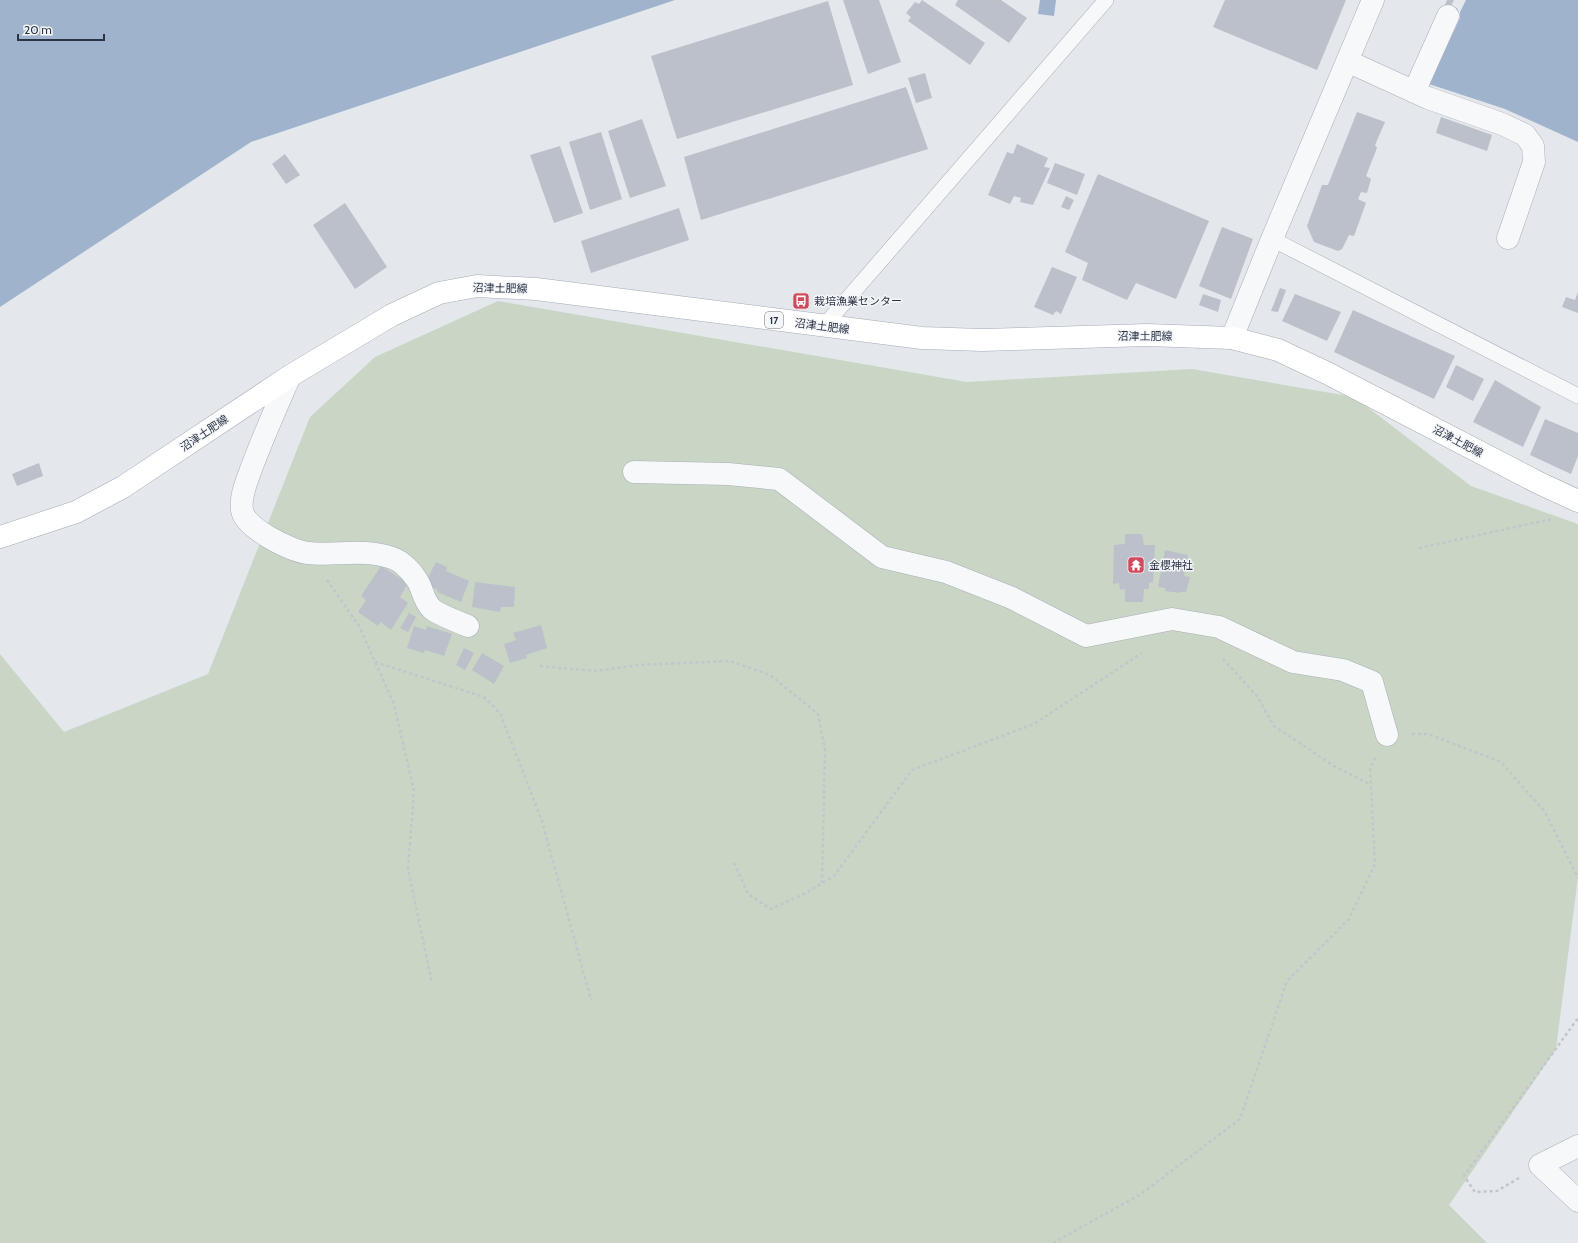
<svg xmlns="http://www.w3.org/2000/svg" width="1578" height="1243" viewBox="0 0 1578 1243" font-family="Cabin,'Noto Sans JP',sans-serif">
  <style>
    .green { fill: #c9d6c5 }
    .water { fill: #9fb4cc }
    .building { fill: #bbc0ca }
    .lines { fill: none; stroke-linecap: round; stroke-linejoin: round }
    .service-casing { stroke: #a9aeb7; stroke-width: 16 }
    .minor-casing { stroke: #a9aeb7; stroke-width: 23 }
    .primary-casing { stroke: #a3abb8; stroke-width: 23 }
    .path { stroke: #c2c5cb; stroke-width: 2.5; stroke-dasharray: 3 3; stroke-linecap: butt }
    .service { stroke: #f7f8fa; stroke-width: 15 }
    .minor { stroke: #f7f8fa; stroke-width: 22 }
    .primary { stroke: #fff; stroke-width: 22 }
    .labels { text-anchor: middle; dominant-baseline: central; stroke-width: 3; stroke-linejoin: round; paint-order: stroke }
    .shield { fill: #f4f6f9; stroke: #676e7b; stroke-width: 1 }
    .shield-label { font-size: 10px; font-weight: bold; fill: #2b3445 }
    .street-label { font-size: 11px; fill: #2b3445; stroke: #f4f6f9 }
    .poi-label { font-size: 11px; fill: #2b3445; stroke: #f4f6f9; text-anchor: start }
  </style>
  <rect width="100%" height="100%" fill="#e4e7ec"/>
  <path class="green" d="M498,301L967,382L1192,369L1354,397L1471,486L1578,524V877L1556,1049L1449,1205L1487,1243H0V654L64,732L208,674L310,417L375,357Z"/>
  <path class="water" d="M0,0H675L251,142L0,307Z
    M1040,0H1056L1054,16L1038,14Z
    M1466,0H1578V142L1505,109L1429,84L1460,18V12Z"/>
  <path class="building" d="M843,0H879L901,62L868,74Z
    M922,0L985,43L970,65L908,21L911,17L906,13L915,2L919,4Z
    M958,0H1001L1027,18L1009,43L955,5Z
    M1225,0H1346L1317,70L1213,27Z
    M1447,0H1454L1450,8L1445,5Z
    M828,1L853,85L677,139L651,56Z
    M925,73L932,98L916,103L908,78Z
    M906,87L928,149L701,220L684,157Z
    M1357,112L1385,122L1375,145L1377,148L1366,176L1371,179L1367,193L1361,192L1358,199L1366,203L1354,236L1349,235L1342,249L1338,251L1314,242L1307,226L1322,185H1328Z
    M1441,117L1492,135L1487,151L1436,133Z
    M642,119L666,186L630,198L608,131Z
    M601,132L622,199L590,210L569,142Z
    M1017,144L1048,158L1044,167L1050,168L1033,205L1020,202L1021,198L1014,196L1010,204L988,195L1007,152L1013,154Z
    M560,146L583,213L554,223L530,155Z
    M285,154L300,175L286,184L272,164Z
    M1055,163L1085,174L1077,195L1047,183Z
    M1098,174L1209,221L1176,299L1136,283L1127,300L1082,280L1088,263L1065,252Z
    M1066,196L1074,200L1069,210L1061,207Z
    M345,203L387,267L355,289L313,225Z
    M679,208L689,240L591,273L581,241Z
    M1222,227L1253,239L1231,299L1199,286Z
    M1052,267L1077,277L1061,314L1056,311L1053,315L1034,307Z
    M1280,288L1286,290L1278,312L1271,311Z
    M1578,292V313L1562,307L1566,297L1575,300Z
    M1203,294L1221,300L1218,312L1199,305Z
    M1295,294L1341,312L1327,341L1282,321Z
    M1353,310L1455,356L1434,399L1334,352Z
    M1456,365L1484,379L1473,401L1446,387Z
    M1495,380L1541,407L1523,447L1473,422Z
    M1545,419L1578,433V456L1571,474L1530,455Z
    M39,463L43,476L17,486L12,474Z
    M1125,534H1142L1144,545H1155L1153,583L1149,582V589H1144L1143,602H1125V589L1120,590L1119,583L1113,584L1114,545L1125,544Z
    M1165,550L1188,555L1184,576L1190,577L1186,592H1180V593L1165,591V588L1158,587Z
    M436,562L447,567L446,571L469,581L461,602L437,592L438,590L425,584Z
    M381,566L408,583L400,597L408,603L391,630L381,622L378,626L358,612L366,600L361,596Z
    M475,582L515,587L514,607H501L500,612L472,607Z
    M409,613L416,617L408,632L400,628Z
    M541,625L547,648L526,655L527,658L510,663L504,644L516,640L513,633Z
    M414,626L426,630L427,626L452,634L444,656L425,650L424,653L407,648Z
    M464,648L474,653L465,670L456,665Z
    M482,653L504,666L494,684L472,670Z"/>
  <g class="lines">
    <defs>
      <path id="service" d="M1272,239L1578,396
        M824,326L1106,0"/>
      <path id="minor" d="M1347,61L1428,98L1502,124L1525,135L1533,146L1534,162L1508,238
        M1414,92L1448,16
        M1232,338L1272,239L1373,0
        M290,376C276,408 262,439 250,472C246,483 240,497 242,510C244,528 291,551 308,553C336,556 365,548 392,558C402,561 412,572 417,580C423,589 423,601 432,609C439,615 459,622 468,626
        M634,472L728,474L779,479L882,557L946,572L1012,598L1086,636L1172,619L1219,627L1293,662L1343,670L1372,682L1387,735
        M1540,1165L1578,1201
        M1540,1165L1578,1146"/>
      <path id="primary" d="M0,537L76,512L123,487L290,376L392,315L439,293L477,286L536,289L922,338L982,340L1147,335L1232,338L1278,350L1327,373L1539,483L1578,501"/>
    </defs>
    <use href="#service" class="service-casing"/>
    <use href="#minor" class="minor-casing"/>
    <use href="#primary" class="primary-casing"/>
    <path class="path" d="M1419,548L1552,519
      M327,580L359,626L394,704L414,791L408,869L432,983
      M1223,659L1257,696L1274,726L1334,766L1371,785
      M375,662L484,697L500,713L542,821L591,1000
      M540,666L595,671L639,665L730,661L770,675L818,714L825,749L822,883
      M1412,734H1428L1501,762L1545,812L1578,878
      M734,863L748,894L771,909L804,894L834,876L912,770L1034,724L1142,653
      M1519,1178L1497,1191L1475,1192L1464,1176L1578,1018
      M1053,1243L1141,1194L1240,1119L1287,981L1349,919L1375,864L1370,768L1375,758"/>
    <use href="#service" class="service"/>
    <use href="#minor" class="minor"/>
    <use href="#primary" class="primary"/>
  </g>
  <defs>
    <symbol id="bus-square" viewBox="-11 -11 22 22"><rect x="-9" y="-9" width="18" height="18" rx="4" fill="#d1495b" stroke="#f4f6f9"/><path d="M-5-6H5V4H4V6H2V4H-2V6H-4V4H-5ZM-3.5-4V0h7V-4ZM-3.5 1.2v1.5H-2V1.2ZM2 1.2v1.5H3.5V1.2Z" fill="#fff"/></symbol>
    <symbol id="temple-square" viewBox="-11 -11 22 22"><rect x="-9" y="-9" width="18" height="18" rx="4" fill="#d1495b" stroke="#f4f6f9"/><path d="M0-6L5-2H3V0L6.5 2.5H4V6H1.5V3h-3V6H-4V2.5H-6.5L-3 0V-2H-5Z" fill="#fff"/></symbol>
  </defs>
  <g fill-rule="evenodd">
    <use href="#bus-square" x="791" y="291" width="20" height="20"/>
    <use href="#temple-square" x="1126" y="555" width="20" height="20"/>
  </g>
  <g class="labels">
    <rect class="shield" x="765" y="312" width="18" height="16" rx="3"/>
    <g class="shield-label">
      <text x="774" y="320">17</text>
    </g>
    <g class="street-label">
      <text transform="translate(500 288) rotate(1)">沼津土肥線</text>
      <text transform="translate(822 326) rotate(7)">沼津土肥線</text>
      <text x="1145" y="336">沼津土肥線</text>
      <text transform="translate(204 433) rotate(-34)">沼津土肥線</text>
      <text transform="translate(1458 441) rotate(28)">沼津土肥線</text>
    </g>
    <g class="poi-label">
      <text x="814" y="301">栽培漁業センター</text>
      <text x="1149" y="565">金櫻神社</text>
    </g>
  </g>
  <path d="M18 34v6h86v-6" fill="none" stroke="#2b3445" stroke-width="2"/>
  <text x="24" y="34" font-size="12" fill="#2b3445" stroke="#f4f6f9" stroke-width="3" paint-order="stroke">20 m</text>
</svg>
